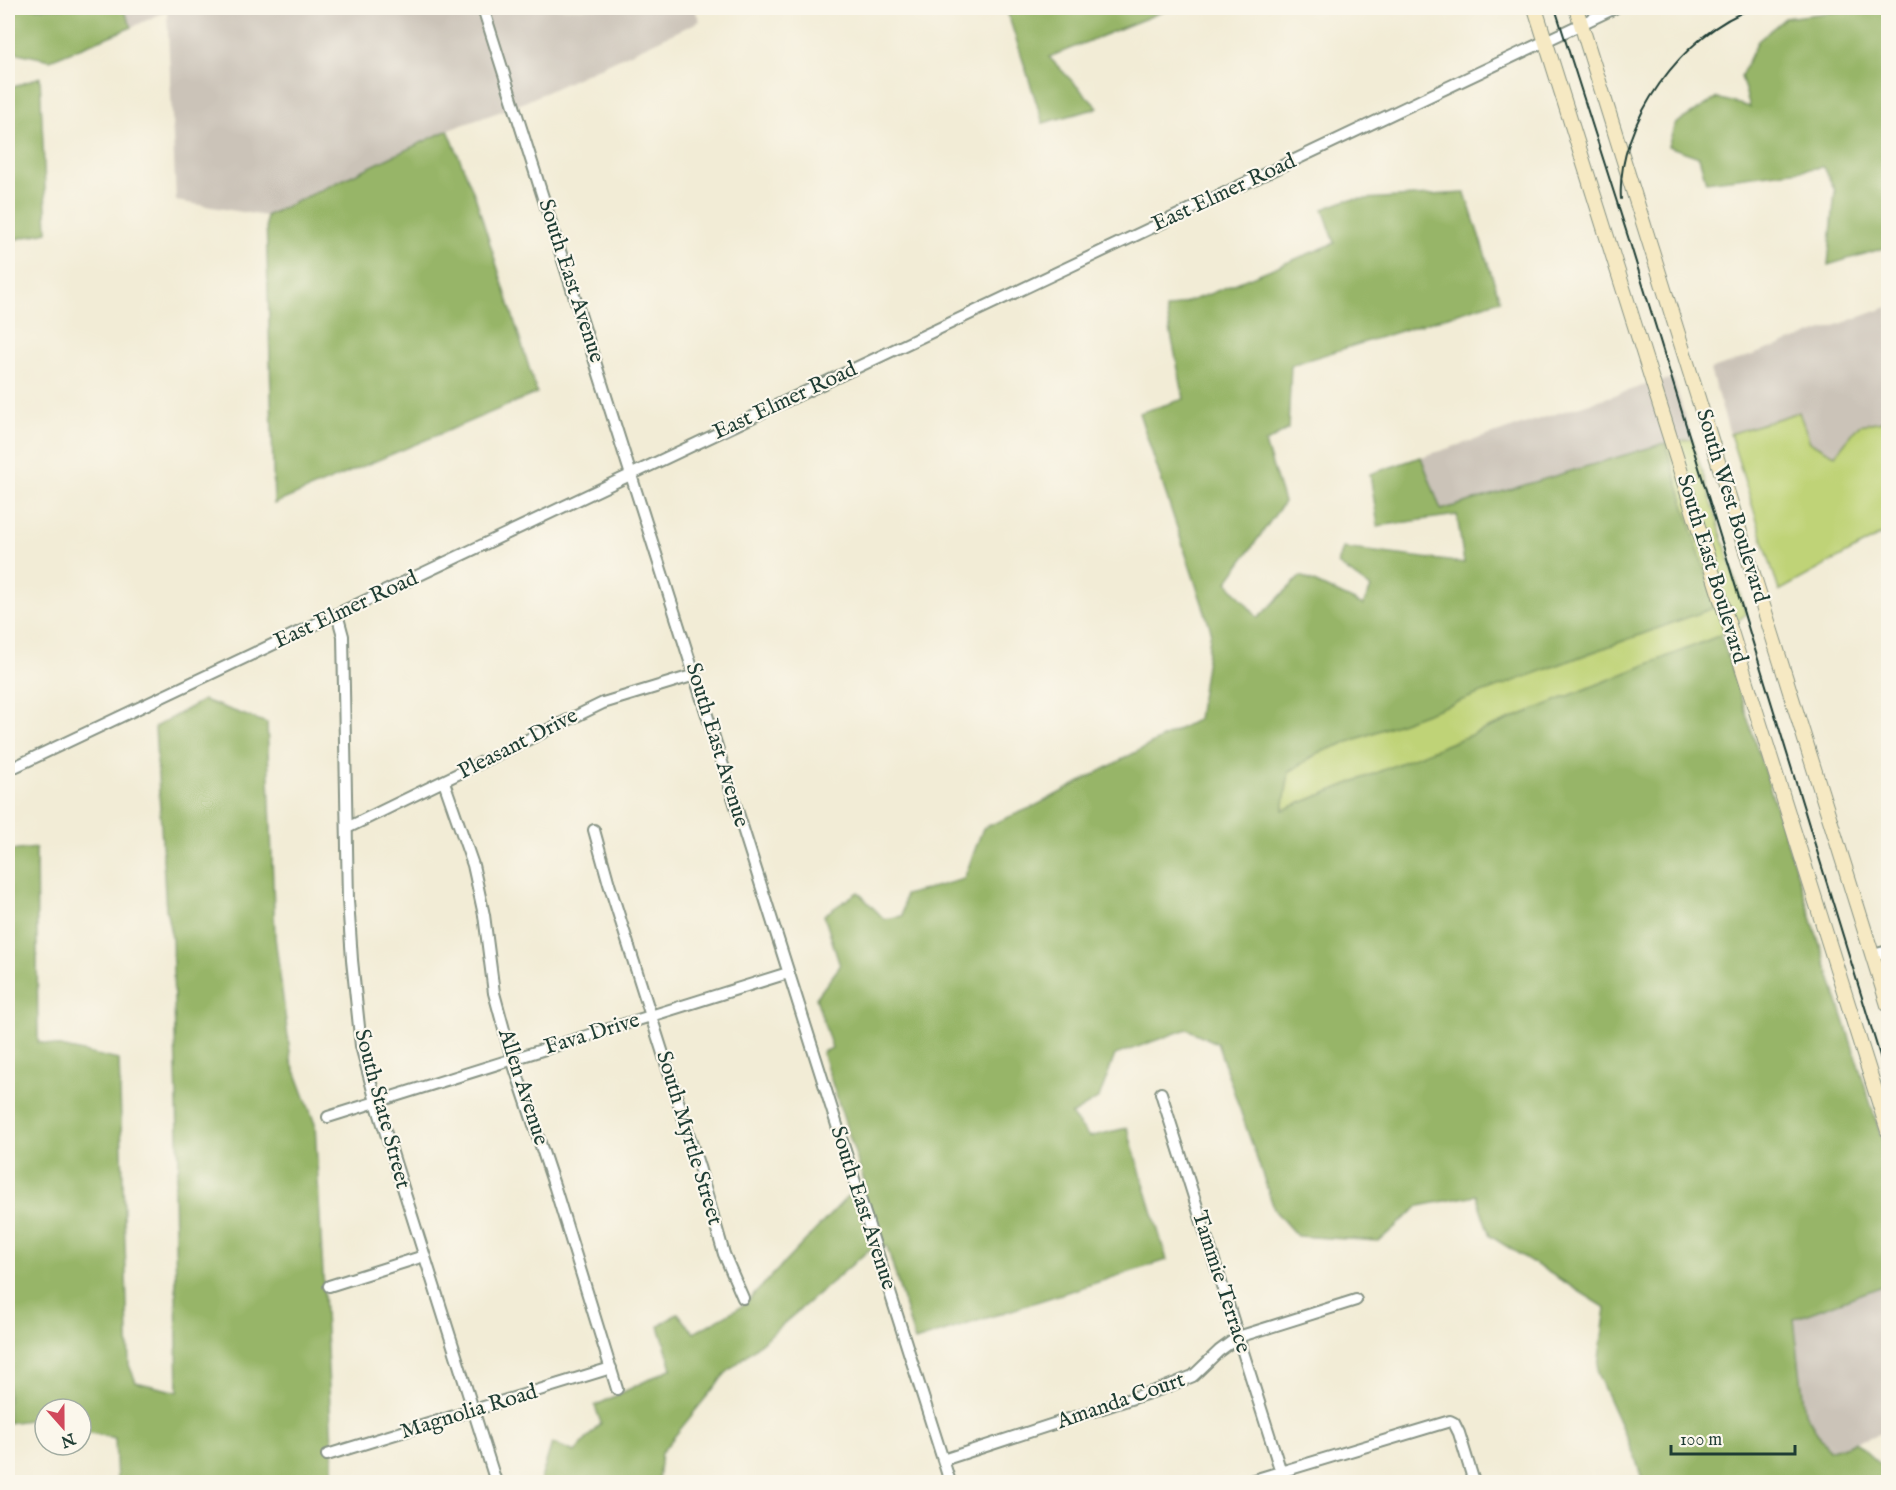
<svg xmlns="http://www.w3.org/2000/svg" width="1896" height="1490" viewBox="0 0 1896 1490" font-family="'IM FELL English',serif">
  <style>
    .industrial { fill: #cbc3b8 }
    .green { fill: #bfd377; stroke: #6f8856; stroke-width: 1.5 }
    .forest { fill: #97b568; stroke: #5b794e; stroke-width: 1.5 }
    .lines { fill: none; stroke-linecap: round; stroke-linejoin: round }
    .street-casing { stroke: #889485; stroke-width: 14 }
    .secondary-casing { stroke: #889485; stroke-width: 16 }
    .street { stroke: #fff; stroke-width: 10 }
    .secondary { stroke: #f6e9c3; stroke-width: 14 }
    .rail { stroke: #1f3d34; stroke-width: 2 }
    .labels { text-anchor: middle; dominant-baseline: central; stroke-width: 4.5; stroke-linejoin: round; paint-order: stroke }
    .street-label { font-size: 22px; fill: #1f3d34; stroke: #fbf7ec }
  </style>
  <rect width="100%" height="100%" fill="#fbf7ec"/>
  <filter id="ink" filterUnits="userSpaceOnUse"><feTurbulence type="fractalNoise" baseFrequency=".0167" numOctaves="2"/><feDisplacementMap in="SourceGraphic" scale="12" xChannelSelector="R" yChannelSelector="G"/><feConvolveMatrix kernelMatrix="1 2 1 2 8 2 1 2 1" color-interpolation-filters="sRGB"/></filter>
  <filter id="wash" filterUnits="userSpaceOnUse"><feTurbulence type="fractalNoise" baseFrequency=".008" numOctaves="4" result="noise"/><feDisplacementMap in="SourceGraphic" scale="24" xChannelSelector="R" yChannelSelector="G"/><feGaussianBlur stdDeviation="1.35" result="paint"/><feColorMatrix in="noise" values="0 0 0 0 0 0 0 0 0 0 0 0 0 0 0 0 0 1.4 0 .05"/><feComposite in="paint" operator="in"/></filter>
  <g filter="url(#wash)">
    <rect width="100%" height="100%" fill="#f2ecd6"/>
    <path class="industrial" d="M122,8H694L700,21L516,106L448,130L266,216L176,201L167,11L132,27Z
      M1888,307V420L1859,425L1835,455L1737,433L1730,434L1710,370Z
      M1673,378L1692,439L1665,443L1440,510L1421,457L1649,384Z
      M1888,1284V1431L1829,1451L1805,1413L1794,1319Z"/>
    <path class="green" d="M1799,412L1810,442L1835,455L1859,425L1888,420V531L1779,591L1730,434Z
      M1692,439L1746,614L1721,635L1283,810L1289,772L1318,753L1715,607L1665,443Z"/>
    <path class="forest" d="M8,8H122L132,27L50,60L8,51Z
      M1006,8H1172L1049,57L1098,108L1043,123Z
      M1866,8H1888V247L1828,265L1835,191L1824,167L1706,182L1699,157L1668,146L1675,124L1717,98L1750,107L1741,76L1758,41L1785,18Z
      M40,77L47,232L8,241V89Z
      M448,130L475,196L537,393L274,504L266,216Z
      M1465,193L1500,300L1291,365L1288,429L1265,443L1284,502L1227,582L1258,618L1301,576L1363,605L1371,588L1338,564L1343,548L1464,563L1457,515L1378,526L1370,474L1421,457L1441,510L1665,443L1716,607L1318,753L1289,772L1283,810L1721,635L1888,1158V1284L1794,1319L1805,1413L1829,1451L1855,1442L1888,1472V1482H1643L1635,1457L1597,1373L1606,1308L1490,1236L1476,1195L1419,1206L1379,1241L1297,1236L1275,1211L1217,1043L1187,1029L1115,1055L1099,1098L1071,1115L1089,1137L1127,1128L1167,1260L915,1341L887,1246L869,1250L725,1374L661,1453L658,1482H540L552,1443L575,1452L601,1423L595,1406L672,1368L659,1326L678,1313L694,1333L744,1305L849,1195L867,1190L822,1052L832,1048L816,998L840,966L824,915L858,892L884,919L902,916L905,895L964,879L983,828L1035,806L1198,719L1211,630L1139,413L1184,399L1166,309L1207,295L1335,243L1323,209L1347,200Z
      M203,700L267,723L275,937L291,1060L315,1124L334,1482H117L115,1438L81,1431V1409H45V1423L29,1420L8,1423V846L9,851L36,848L38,1042L119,1060L129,1365L136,1382L178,1392L174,1189L179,1165L172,938L166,909L155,727Z"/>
  </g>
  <g filter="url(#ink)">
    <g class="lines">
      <defs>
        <path id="street" d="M483,8L950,1482
          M337,614L343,636L348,900L352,960L361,1046L376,1102L496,1482
          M8,770L1615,8
          M444,782L473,865L484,915L494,993L512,1059L555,1188L617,1389
          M347,828L603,703L695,675
          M594,830L609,884L699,1167L724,1254L743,1298
          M1873,955L1888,951
          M1161,1093L1281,1472
          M328,1117L788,973
          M329,1286L424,1256
          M327,1455L611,1368
          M943,1460L1161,1389L1193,1376L1219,1351L1238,1337L1356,1300
          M1247,1482L1450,1421L1454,1423L1459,1433L1474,1482"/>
        <path id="secondary" d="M1535,8L1888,1131
          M1576,8L1888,1005"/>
      </defs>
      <use href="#street" class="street-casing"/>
      <use href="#secondary" class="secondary-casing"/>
      <use href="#street" class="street"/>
      <use href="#secondary" class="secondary"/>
      <path class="rail" d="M1555,8L1630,243L1888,1082
        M1621,199C1616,124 1684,31 1754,8"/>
    </g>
  </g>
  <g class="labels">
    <g class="street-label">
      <text transform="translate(1224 193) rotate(-25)">East Elmer Road</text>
      <text transform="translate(571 281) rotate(72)">South East Avenue</text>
      <text transform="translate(785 401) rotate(-25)">East Elmer Road</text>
      <text transform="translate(1732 506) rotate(73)">South West Boulevard</text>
      <text transform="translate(1712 569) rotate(73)">South East Boulevard</text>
      <text transform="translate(346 610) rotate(-25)">East Elmer Road</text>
      <text transform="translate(518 744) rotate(-27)">Pleasant Drive</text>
      <text transform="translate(717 745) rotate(73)">South East Avenue</text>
      <text transform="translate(592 1034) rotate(-17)">Fava Drive</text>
      <text transform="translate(523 1087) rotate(72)">Allen Avenue</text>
      <text transform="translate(382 1109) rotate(75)">South State Street</text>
      <text transform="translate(689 1138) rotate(73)">South Myrtle Street</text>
      <text transform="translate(863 1208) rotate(72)">South East Avenue</text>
      <text transform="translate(1221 1282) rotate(72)">Tammie Terrace</text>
      <text transform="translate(1121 1401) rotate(-19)">Amanda Court</text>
      <text transform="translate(469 1412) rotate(-17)">Magnolia Road</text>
    </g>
  </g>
  <rect width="1896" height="1490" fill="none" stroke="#fbf7ec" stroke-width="30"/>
  <g transform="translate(63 1427) rotate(159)"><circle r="28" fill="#fbf7ec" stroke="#a3ada2" stroke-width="1.5"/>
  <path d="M0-4.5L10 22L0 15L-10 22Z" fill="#d1495b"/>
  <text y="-9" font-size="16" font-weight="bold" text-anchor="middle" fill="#1f3d34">N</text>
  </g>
  <path d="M1671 1445v9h124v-9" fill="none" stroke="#1f3d34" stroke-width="3"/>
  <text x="1680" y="1445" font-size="18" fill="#1f3d34" stroke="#fbf7ec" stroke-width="4.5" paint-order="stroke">100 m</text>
</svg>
